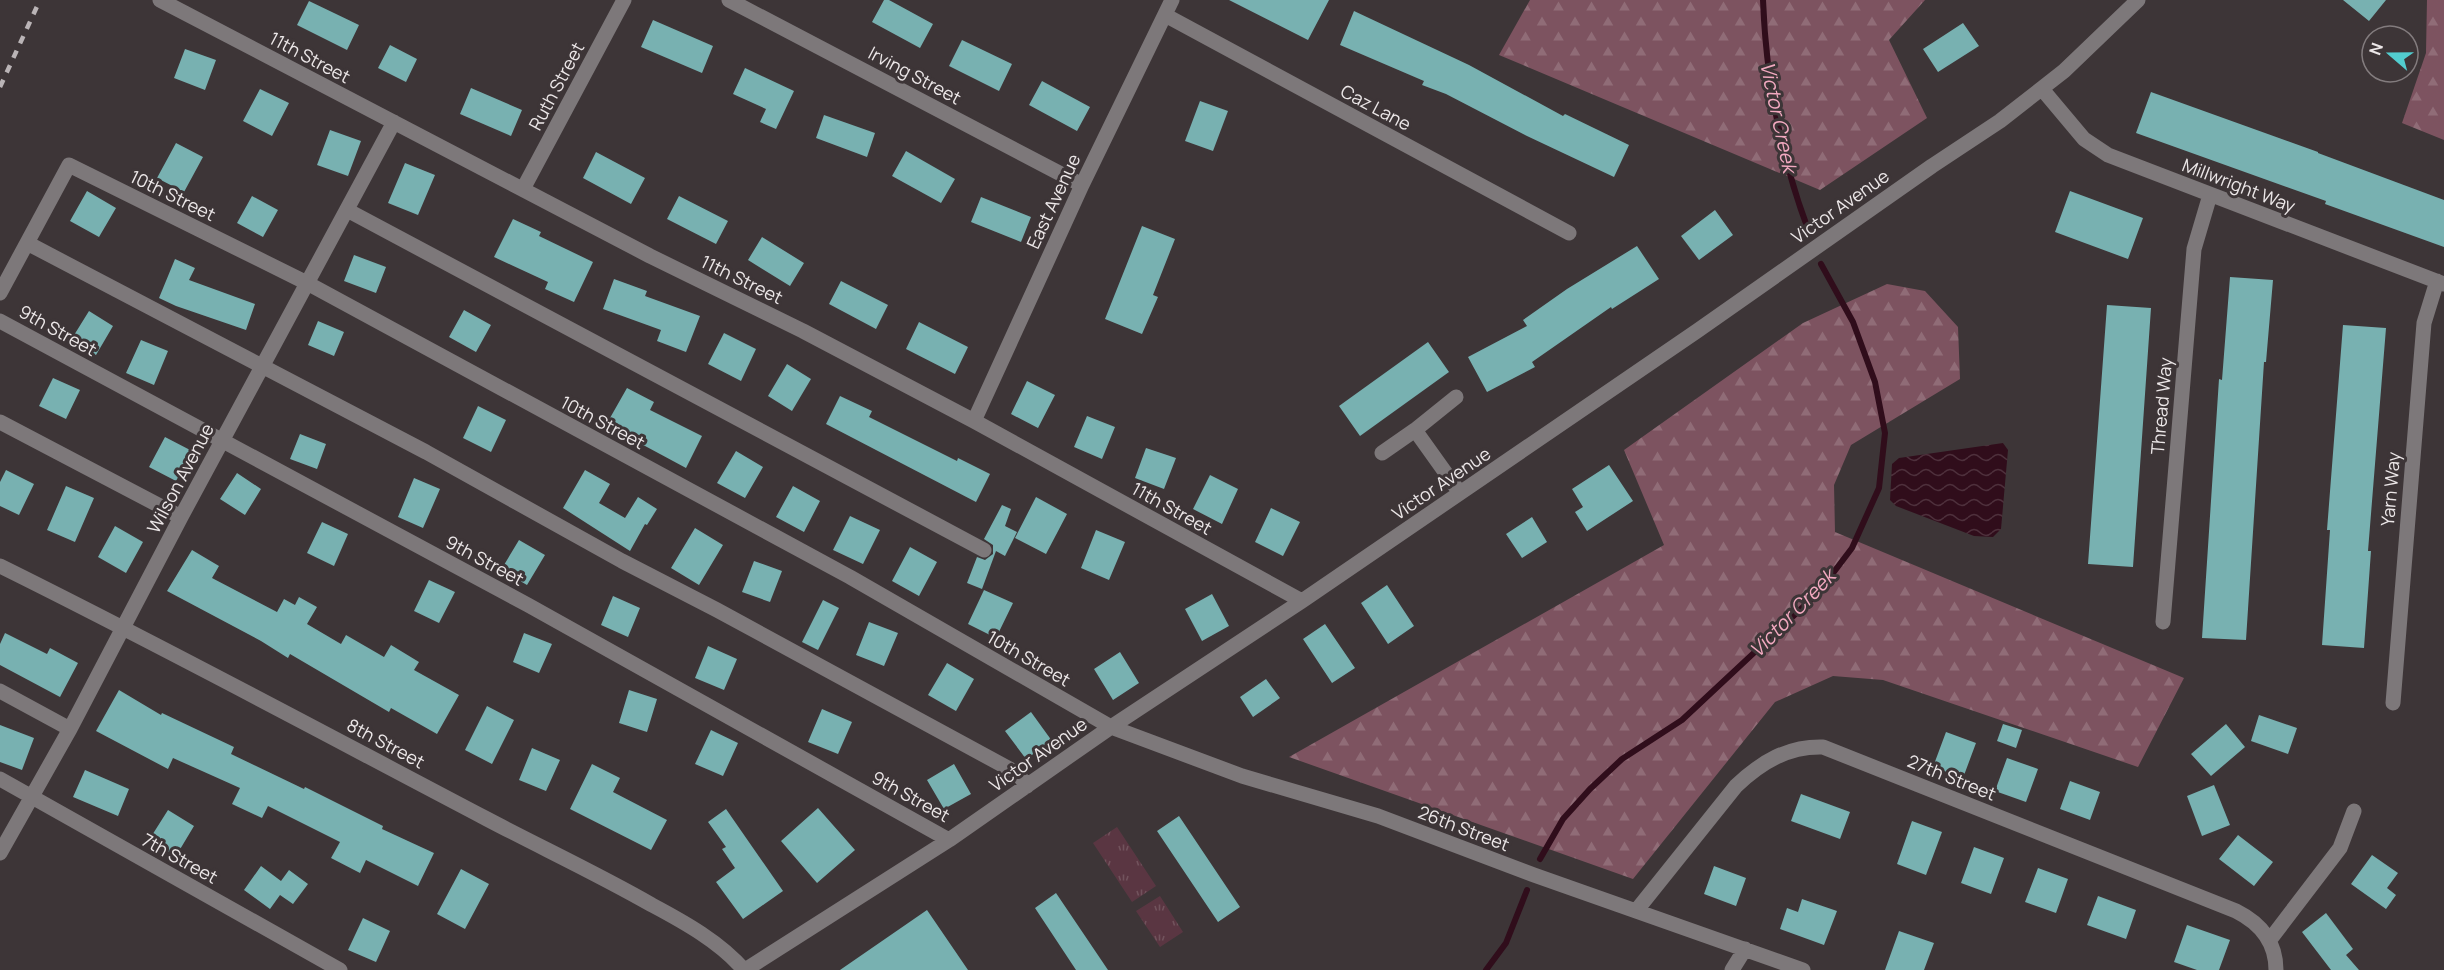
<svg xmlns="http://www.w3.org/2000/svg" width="2444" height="970" viewBox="0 0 2444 970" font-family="Manrope,sans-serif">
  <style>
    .grass { fill: url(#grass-tufts) }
    .forest { fill: url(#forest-firs) }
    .water { fill: url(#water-waves) }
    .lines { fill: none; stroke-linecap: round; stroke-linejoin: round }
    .stream { stroke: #300d1b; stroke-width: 6 }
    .building { fill: #78b1b1 }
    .minor { stroke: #7d787a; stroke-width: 15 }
    .rail { stroke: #bab4b6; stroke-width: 4.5; stroke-dasharray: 8 8; stroke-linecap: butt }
    .labels { text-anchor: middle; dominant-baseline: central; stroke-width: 6; stroke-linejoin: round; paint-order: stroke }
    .street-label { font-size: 18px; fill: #ece7e8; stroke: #3d3537 }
    .water-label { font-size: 20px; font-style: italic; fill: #f2a9c0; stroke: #3d3537 }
  </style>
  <defs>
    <pattern id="grass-tufts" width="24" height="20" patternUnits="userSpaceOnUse" patternTransform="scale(1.5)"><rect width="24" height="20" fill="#5a3642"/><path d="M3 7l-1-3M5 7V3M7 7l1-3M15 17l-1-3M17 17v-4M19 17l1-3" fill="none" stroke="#72535d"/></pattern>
    <pattern id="forest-firs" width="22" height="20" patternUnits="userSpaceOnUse" patternTransform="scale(1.5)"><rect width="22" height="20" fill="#7d5360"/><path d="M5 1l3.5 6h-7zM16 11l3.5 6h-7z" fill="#906c77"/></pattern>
    <pattern id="water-waves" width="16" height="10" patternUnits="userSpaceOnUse" patternTransform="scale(1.5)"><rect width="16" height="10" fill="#300d1b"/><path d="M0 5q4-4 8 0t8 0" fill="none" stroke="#4e303c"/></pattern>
  </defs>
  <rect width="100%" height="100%" fill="#3d3537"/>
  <path class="grass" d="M1117,827L1156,886L1132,902L1093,843Z
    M1160,896L1183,932L1160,947L1136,911Z"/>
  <path class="forest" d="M1530,0H1925L1889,40L1927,118L1820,190L1499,55Z
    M2427,0H2444V140L2402,123L2426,53Z
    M1887,284L1925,291L1958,327L1960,379L1851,445L1834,485L1835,532L2184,678L2138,767L1883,680L1833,676L1775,702L1633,879L1289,757L1664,545L1624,450L1803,323Z"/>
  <path class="water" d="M2003,443L2008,450L2001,529L1993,537L1974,536L1896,506L1890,500L1892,464L1899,458Z"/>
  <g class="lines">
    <path class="stream" d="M1763,0C1766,79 1781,158 1809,232
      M1540,859L1563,819L1590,789L1622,759L1682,720L1818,593L1852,548L1879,488L1885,433L1875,382L1853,322L1821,264
      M1486,970L1506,943L1527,890"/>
  </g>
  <path class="building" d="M884,0H889L933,24L920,48L872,22Z
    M1229,0H1329L1308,40Z
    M2343,0H2386L2369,21Z
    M309,1L359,25L347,50L297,25Z
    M1354,11L1469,65L1563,116L1565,114L1629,145L1614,177L1527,136L1446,94L1422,85L1424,81L1340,45Z
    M653,20L713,46L702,73L641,47Z
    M1963,23L1979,46L1938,72L1923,49Z
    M962,40L1012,64L999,91L949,66Z
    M390,45L417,59L406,82L378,68Z
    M185,49L216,60L205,90L174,78Z
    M745,68L794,91L776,129L760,122L766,109L733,94Z
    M1042,81L1090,107L1077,131L1029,105Z
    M471,88L522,110L511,136L460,114Z
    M260,89L289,103L272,136L243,121Z
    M2151,92L2318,152V153L2444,200V247L2325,204L2326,201L2136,133Z
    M1200,101L1228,111L1213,151L1185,141Z
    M824,115L875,133L867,157L816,138Z
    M330,130L361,141L348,176L317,165Z
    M176,143L203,157L184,192L157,178Z
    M906,151L955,179L941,203L892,176Z
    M596,152L645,178L631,204L583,178Z
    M405,163L435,175L418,215L388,203Z
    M87,191L116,208L99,237L70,221Z
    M2070,191L2143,218L2128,259L2055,232Z
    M252,196L278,210L263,237L237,223Z
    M679,196L728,221L716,244L667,219Z
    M981,197L1031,217L1021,242L971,222Z
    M1715,210L1733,235L1699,260L1681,236Z
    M513,219L541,232L539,236L593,262L574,302L545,289L548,282L494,257Z
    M1142,226L1175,239L1153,295L1158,297L1142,334L1105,319Z
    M762,237L804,263L790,286L748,260Z
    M1637,246L1659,279L1612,309L1611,307L1532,362L1535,367L1487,392L1468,357L1527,326L1523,320L1567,289Z
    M354,255L386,267L376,293L344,281Z
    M175,259L195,268L189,280L255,304L246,330L176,306L159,298Z
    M2230,277L2273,280L2266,362H2264L2246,640L2202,638L2219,379L2222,380Z
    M614,279L647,291L645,296L700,316L686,352L657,341L661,330L603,309Z
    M841,281L888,305L876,329L829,304Z
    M2107,305L2151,308L2133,567L2088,564Z
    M464,310L491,325L476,352L449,337Z
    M89,311L113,326L96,355L71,340Z
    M318,321L344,332L334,356L308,345Z
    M919,322L968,347L955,374L906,349Z
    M2343,325L2386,328L2368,551H2371L2364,648L2322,645L2330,530H2327Z
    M724,333L756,349L741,381L708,364Z
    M141,340L168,351L154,385L126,373Z
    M1428,342L1449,372L1360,436L1339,406Z
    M787,364L811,379L792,411L768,396Z
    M53,378L80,390L66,419L39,406Z
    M1027,381L1055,395L1038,428L1011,414Z
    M627,388L654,402L650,410L702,436L686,468L606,425Z
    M840,396L872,411L869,417L957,461L958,458L990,474L976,502L826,424Z
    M478,406L506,420L491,452L463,438Z
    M1087,416L1115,427L1102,459L1074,447Z
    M300,434L326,444L317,469L290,459Z
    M165,437L192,451L176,481L149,467Z
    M1146,448L1176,458L1164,489L1135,478Z
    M736,451L763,467L745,498L717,483Z
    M1609,465L1633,501L1587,531L1575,512L1583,507L1572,489Z
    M6,470L34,484L19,515L0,506V482Z
    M585,470L610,484L599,503L625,518L638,497L657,509L647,525L645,524L630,551L563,508Z
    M237,473L261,489L245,515L220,499Z
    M1210,475L1238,489L1222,524L1193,509Z
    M414,478L440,489L423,528L398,517Z
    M66,486L94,498L75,542L47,530Z
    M793,486L820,501L804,532L776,517Z
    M1036,497L1067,514L1046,554L1015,538Z
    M1002,505L1011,509L1005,526L1017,532L1005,556L996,551L982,589L967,583L977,557L985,560L993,554V545L984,539Z
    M1271,508L1300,522L1283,556L1255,542Z
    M850,516L880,530L863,564L833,550Z
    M1532,517L1547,542L1522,558L1506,534Z
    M322,522L348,534L334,566L307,553Z
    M115,526L143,542L126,573L98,557Z
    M695,528L723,545L699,585L671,568Z
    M1096,530L1125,542L1109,580L1081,568Z
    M519,540L545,555L527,585L501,570Z
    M910,547L937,562L919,596L892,581Z
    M192,550L219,566L212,578L277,612L284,599L295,605L299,597L317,607L307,624L341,644L346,635L384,657L391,645L419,662L414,670L459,695L437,734L391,708L389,712L290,654L288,658L261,641L167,591Z
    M754,561L782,571L770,602L742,592Z
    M429,580L455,592L439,623L414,611Z
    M1387,585L1414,626L1388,644L1361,603Z
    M984,590L1013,603L996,638L968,624Z
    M1212,594L1229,626L1202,641L1185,609Z
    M613,596L640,608L628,637L601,625Z
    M823,600L839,608L818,650L802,642Z
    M869,622L898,633L884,666L856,655Z
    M1325,624L1355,668L1332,683L1303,639Z
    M5,633L47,654L50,648L78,663L60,697L0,665V644Z
    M524,633L552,644L539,673L513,662Z
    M708,646L737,659L724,690L695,678Z
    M1120,652L1139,683L1113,700L1094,669Z
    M947,663L974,679L956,711L928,695Z
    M1266,679L1280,698L1253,717L1240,697Z
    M119,690L161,715L162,713L234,747L231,754L304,789L305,787L383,826L382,829L434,853L418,886L366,860L360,873L331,858L340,842L268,806L262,818L232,804L240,788L173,758L168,769L96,731Z
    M629,690L657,699L647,732L619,723Z
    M487,706L514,720L492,764L465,750Z
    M822,709L852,722L838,754L808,742Z
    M1031,712L1052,741L1026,759L1005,731Z
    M2259,715L2297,728L2288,754L2251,741Z
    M2003,724L2022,730L2016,748L1997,741Z
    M2226,724L2245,747L2211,776L2191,754Z
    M0,725L34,738L22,770L0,762Z
    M711,730L738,743L723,776L695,764Z
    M1946,732L1976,743L1963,778L1933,767Z
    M532,748L560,760L546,791L519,780Z
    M2007,758L2038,769L2026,802L1995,791Z
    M592,764L620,778L613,792L667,820L651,850L570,809Z
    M954,764L971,794L944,809L927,780Z
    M85,770L129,789L118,816L73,797Z
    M2070,781L2100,792L2090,820L2060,809Z
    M2214,785L2230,825L2202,836L2187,796Z
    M1801,794L1850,812L1840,839L1791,821Z
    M818,808L855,850L817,883L781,841Z
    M726,809L783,891L743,919L716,882L735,868L722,849L726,847L708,822Z
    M168,810L194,826L176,856L149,840Z
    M1179,816L1240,907L1218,922L1157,831Z
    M1912,821L1942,832L1926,875L1897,864Z
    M2238,835L2273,862L2254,886L2219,859Z
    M1974,847L2004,858L1991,894L1961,883Z
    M2372,855L2398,873L2387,888L2396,895L2386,909L2351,884Z
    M261,866L281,881L289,870L308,884L293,904L280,895L270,909L244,890Z
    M1714,866L1746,878L1736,906L1704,894Z
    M2038,868L2068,879L2056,913L2025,902Z
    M461,869L489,884L465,929L437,914Z
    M1056,893L1108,970H1076L1035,908Z
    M2098,896L2136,910L2126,939L2087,925Z
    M1802,899L1837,911L1824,945L1780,929L1787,908L1798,912Z
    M927,910L968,970H840Z
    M2326,913L2353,949L2346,955L2359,970H2331L2302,932Z
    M363,918L390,931L376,962L348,950Z
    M2187,925L2230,940L2219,970H2197L2174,962Z
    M1899,931L1934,943L1924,970H1885Z"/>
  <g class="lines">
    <path class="minor" d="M160,0L650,256L803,331L974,421L1302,601
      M729,0L1082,185
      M1165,15L1569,233
      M2042,89L2084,139L2108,155L2444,284
      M523,189L624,0
      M347,210L984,550
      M27,243L426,452L622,561L717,610L1017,773L1027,786
      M0,293L69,165L307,283L850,577L1111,727L1242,776L1378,816L1534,875L1803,970
      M0,321L528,605L949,840
      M974,421L1082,185L1172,0
      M0,422L181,517
      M1415,430L1456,397
      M1382,453L1415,430L1460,493
      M0,566C164,647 325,734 487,819C542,848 598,874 652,905C684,922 720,942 744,970
      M2163,622L2194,249L2210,195
      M0,691L70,729
      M2393,703L2424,323L2437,281
      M0,779L340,970
      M0,853L70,729L181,517L394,122
      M1636,911L1736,786C1761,762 1788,746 1823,747L2236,911C2260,923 2276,942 2276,970
      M2269,941L2340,848L2354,811
      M745,970L949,840L1111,727L1302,601L1697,331L1932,166L2000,121L2064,71L2138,0
      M1732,970L1745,949"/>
    <path class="rail" d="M0,87L40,0"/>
  </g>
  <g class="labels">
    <g class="street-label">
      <text transform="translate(310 57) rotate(28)">11th Street</text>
      <text transform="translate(915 75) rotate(28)">Irving Street</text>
      <text transform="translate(556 86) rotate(-62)">Ruth Street</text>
      <text transform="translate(1376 107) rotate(28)">Caz Lane</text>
      <text transform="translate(2239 185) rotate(21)">Millwright Way</text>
      <text transform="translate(173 195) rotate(26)">10th Street</text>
      <text transform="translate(1053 201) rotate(-65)">East Avenue</text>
      <text transform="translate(1840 206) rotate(-35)">Victor Avenue</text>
      <text transform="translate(742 279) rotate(26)">11th Street</text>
      <text transform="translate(58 330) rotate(29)">9th Street</text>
      <text transform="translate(2161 406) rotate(-85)">Thread Way</text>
      <text transform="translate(603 422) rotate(28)">10th Street</text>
      <text transform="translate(180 478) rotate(-62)">Wilson Avenue</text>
      <text transform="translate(1441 483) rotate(-34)">Victor Avenue</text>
      <text transform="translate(2390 489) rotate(-85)">Yarn Way</text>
      <text transform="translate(1172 508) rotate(29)">11th Street</text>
      <text transform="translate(485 560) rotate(28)">9th Street</text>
      <text transform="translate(1029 658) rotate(30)">10th Street</text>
      <text transform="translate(386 743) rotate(28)">8th Street</text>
      <text transform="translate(1038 754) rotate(-35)">Victor Avenue</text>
      <text transform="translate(1952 777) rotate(22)">27th Street</text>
      <text transform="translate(911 796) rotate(29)">9th Street</text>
      <text transform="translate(1464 828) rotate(21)">26th Street</text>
      <text transform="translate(180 858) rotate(29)">7th Street</text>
    </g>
    <g class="water-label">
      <text transform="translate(1779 117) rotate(78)">Victor Creek</text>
      <text transform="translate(1792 613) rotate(-46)">Victor Creek</text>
    </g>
  </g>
  <g transform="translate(2390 54) rotate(290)"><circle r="28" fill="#3d3537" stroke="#837c7e" stroke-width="1.5"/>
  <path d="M0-4.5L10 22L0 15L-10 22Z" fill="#52cdcf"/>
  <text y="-9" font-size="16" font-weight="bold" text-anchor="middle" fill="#ece7e8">N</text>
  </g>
</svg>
